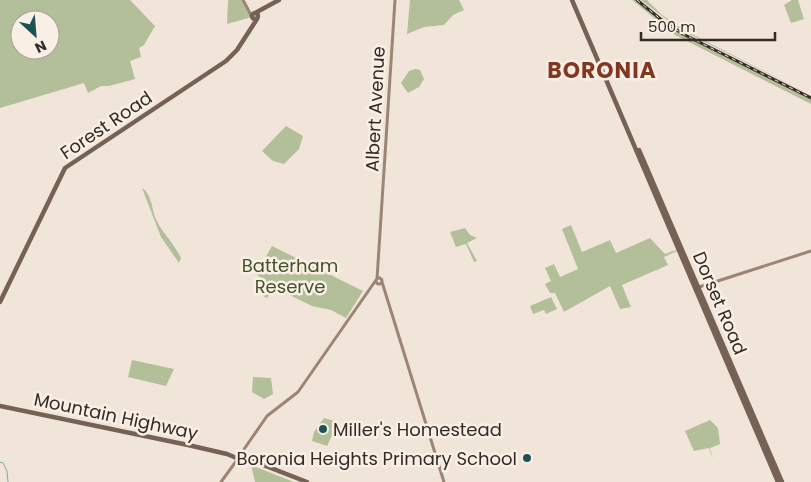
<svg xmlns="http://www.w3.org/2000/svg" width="811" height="482" viewBox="0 0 811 482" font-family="Poppins,sans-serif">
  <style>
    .green { fill: #b3bf99; fill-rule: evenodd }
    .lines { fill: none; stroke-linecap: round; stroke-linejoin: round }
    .stream { stroke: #78abad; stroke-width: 1 }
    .secondary { stroke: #9c8476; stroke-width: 3 }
    .primary { stroke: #766157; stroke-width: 4.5 }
    .rail-casing { stroke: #342b26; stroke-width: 3 }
    .rail { stroke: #f9efe5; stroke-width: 1; stroke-dasharray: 4; stroke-linecap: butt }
    .poi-dot { fill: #1c5255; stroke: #f9efe5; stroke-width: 2 }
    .labels { text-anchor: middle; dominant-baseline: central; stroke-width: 5; stroke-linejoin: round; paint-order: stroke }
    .street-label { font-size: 18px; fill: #342b26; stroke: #f9efe5 }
    .park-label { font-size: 18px; fill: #44522a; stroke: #f9efe5 }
    .poi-label { font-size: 18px; fill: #342b26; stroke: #f9efe5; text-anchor: start }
    .district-label { font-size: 22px; font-weight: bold; letter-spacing: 1px; fill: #823720; stroke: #f9efe5 }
  </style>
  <rect width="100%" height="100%" fill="#f1e5d9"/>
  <path class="green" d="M0,0H130L155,26L144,45L139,48L141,57L130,61L135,79L109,86H101L88,93L84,83L0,108ZM20,20H50V50H20Z
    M228,0H243L252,17L227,24Z
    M410,0H459L464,10L453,15L444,25L424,27L407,34Z
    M632,0H636L662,22L692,40L811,99V104L675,35Z
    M641,0H647L662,15L684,30L811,95L679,29Z
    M792,0H798L804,19L791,23L784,5Z
    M415,69L420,70L424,79L419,87L408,93L401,83L409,71Z
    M286,126L303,136L299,149L284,164L273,161L262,151Z
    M142,188C151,193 152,208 155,217C161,232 174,243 181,258L179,263L161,237Z
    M571,225L582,252L610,240L616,253L650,238L665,254L676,250L677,251L664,257L668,265L622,285L631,307L620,309L610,286L564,312L555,293H550L545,284L551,281L545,268L554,264L560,277L578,269L562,229Z
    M465,228L470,235L477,238L467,243L477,261L474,262L466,244L456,247L450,232Z
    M272,246L363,291L346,318L331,310L312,306L273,287L267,298L263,296L267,286L263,284L264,280L256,274Z
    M551,297L557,309L546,314L544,310L533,314L530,306Z
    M132,360L174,369L166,386L128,377Z
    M253,377L271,378L273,394L264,399L252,392Z
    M324,418L334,421V431L327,446L312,441L314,432Z
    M710,420L718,428L720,444L710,448L713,459L709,448L694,451L685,431Z
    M251,465L294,482H255Z"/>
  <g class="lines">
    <path class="stream" d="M0,462L3,463L7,471L8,482"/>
    <path class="secondary" d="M243,0L252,17
      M376 281a3 3 0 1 1 6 0a3 3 0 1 1-6 0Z
      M377,279L395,0
      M382,282L444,482
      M699,287L811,251
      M240,455L267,416L298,392L376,280
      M221,482L237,460"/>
    <path class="primary" d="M572,0L778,482
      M255,13L279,0
      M252 16a3 3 0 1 1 6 0a3 3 0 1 1-6 0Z
      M639,150L782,482
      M0,302L65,168L226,61L237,50L257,19
      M0,406L188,445L227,454L239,459
      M240,456L307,482"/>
    <defs>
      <path id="rail" d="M637,0L663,21L683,34L811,98"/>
    </defs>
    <use href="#rail" class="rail-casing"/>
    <use href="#rail" class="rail"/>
  </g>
  <g class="poi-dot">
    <circle cx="323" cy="429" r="5"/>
    <circle cx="527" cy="458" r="5"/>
  </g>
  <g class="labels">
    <g class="street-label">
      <text transform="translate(375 109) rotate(-87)">Albert Avenue</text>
      <text transform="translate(106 125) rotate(-34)">Forest Road</text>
      <text transform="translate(720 303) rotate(67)">Dorset Road</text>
      <text transform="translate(116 416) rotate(12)">Mountain Highway</text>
    </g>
    <g class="park-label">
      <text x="290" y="265">Batterham<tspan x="290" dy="21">Reserve</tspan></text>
    </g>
    <g class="poi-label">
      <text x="333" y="429">Miller's Homestead</text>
      <text x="517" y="458" text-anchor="end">Boronia Heights Primary School</text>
    </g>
    <g class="district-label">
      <text x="602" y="70">BORONIA</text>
    </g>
  </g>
  <g transform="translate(35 35) rotate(154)"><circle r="24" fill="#f9efe5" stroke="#aaa199"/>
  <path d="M0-4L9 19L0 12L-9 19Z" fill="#1c5255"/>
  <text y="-8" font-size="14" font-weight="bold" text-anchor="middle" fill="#342b26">N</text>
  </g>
  <path d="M641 32v8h134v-8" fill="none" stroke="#342b26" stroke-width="2.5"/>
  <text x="648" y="32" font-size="15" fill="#342b26" stroke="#f9efe5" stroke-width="4" paint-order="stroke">500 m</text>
</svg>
